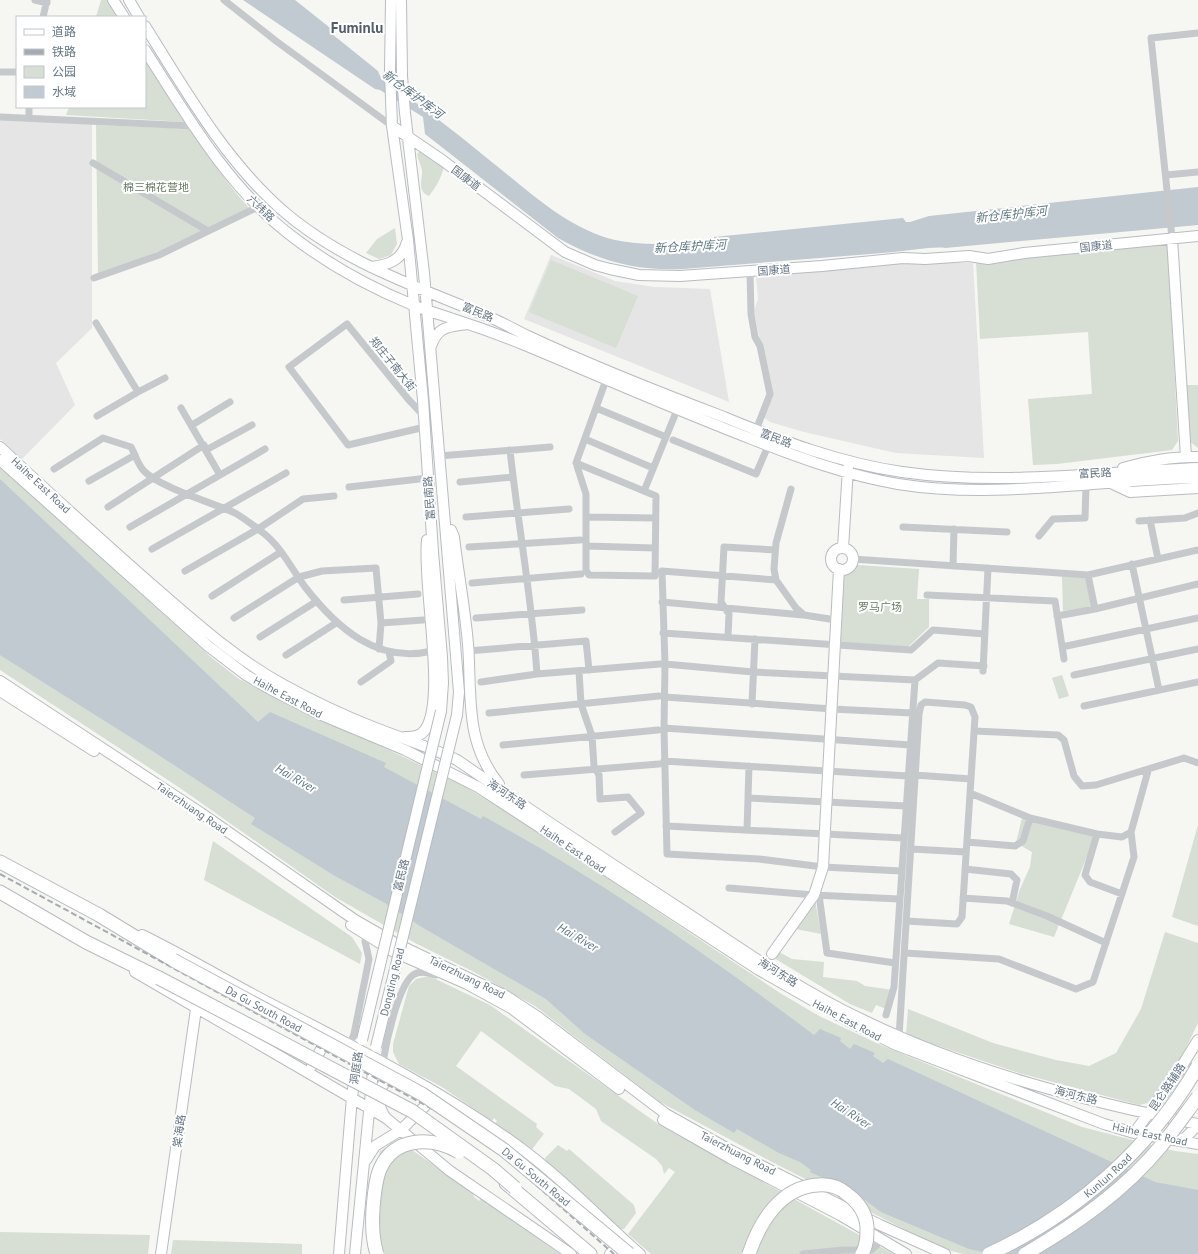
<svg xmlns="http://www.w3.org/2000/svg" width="1198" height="1254" viewBox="0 0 1198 1254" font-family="'PT Sans','Noto Sans SC',sans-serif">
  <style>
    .built { fill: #e4e5e4 }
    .green { fill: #d7ded3 }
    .water { fill: #c0cad0 }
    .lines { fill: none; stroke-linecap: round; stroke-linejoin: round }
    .secondary-casing { stroke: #b8bcc1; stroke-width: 12 }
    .highway-casing { stroke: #b8bbbe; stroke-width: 15 }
    .street { stroke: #c6c9cc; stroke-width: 7 }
    .secondary { stroke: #fff; stroke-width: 10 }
    .highway { stroke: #fff; stroke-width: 13 }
    .rail { stroke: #a5abb1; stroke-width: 2; stroke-dasharray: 6 3; stroke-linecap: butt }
    .secondary-bridge-casing { stroke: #b8bcc1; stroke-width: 12; stroke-linecap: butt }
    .highway-bridge-casing { stroke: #b8bbbe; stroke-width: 15; stroke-linecap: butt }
    .secondary-bridge { stroke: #fff; stroke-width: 10 }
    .highway-bridge { stroke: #fff; stroke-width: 13 }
    .labels { text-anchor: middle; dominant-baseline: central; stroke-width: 4; stroke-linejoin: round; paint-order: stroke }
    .street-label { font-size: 11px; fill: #647585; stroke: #fff }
    .park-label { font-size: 11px; fill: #677c63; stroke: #fff }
    .water-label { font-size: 12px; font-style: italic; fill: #5f7782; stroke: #fff }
    .district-label { font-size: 15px; font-weight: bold; fill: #525e6a; stroke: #fff }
  </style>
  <rect width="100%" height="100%" fill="#f6f6f3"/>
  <path class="built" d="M0,119L92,121V328L56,363L75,405L21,460L0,439Z
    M551,255L615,281L655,287L710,289L729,402L524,319Z
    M901,263H973L984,458L896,453L804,432L770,422L763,417L771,394L754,311L758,299L756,276Z"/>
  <path class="green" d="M101,0H108L119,17H96Z
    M145,58L186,122L66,115L69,107H145Z
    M96,125L192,129C209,157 227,184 249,208L159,251L98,274Z
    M423,151L444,167C441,178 436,187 429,196C416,191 423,179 422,170C421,165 418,160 417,154L419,152Z
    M395,228L397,244L391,255L379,259L366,253L377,239Z
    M1168,244L1178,441L1172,450L1057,464L1033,465L1028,399L1092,394L1088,332L980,339L976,261Z
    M551,260L638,296L616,348L529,312Z
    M1187,385H1198V448L1189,441Z
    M0,467L212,658L239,679L328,723L364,738L464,786L518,819L780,993L819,1016L883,1046L1082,1127L1175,1151L1198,1154V1254H964L943,1249L772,1162L660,1102L535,1006L474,972L417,944L335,897L180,788L0,670Z
    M857,565L919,569L917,599H929V627L908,647L840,643L843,575L851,573Z
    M1062,576L1086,577L1092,607L1063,611Z
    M1062,675L1069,696L1059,699L1052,678Z
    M1022,818L1095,837L1054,937L1009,924L1020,889L1030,867L1032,852L1016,843Z
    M1198,825V926L1172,917Z
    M213,841L352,937L362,953L360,964L204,880Z
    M815,900L821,934L796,929Z
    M1165,932L1198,943V1023L1183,1054L1157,1094L1148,1103L1139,1105L1019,1073L906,1035L908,1009L993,1043L1056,1060L1089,1066L1116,1053L1141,1009Z
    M779,952L792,959L824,962L823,977L857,981L865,986L893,990L889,1010L876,1005L872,1013L850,1004L774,958Z
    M429,976L490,1005L661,1126L894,1254H651L628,1234L675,1172L669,1168L664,1174L662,1166L656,1159L601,1121L596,1109L569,1089L555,1086L481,1031L456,1066L537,1124L536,1127L544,1134L532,1149L495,1123L497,1121L494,1118L492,1121L442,1087L399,1064L393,1052V1044L409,986L416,979Z
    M394,1143L403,1145L412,1150L474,1193L473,1196L479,1201L481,1198L560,1254H381L379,1247L377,1162L380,1151Z
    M558,1145L567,1151L569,1149L634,1205L636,1213L624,1229H620L546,1161L545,1158Z
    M0,1232L150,1235L148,1254H0Z
    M173,1240L302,1244V1254H171Z"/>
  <path class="water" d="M243,0H295L334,31L332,34L378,71L380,76C417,103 453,130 488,159C527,189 565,228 615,240C648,247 681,243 714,240V237L903,218L906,222H910L929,216L1198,187V225L945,248C939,246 904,251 894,252C824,258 754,263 683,269C635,271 599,261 558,238L425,134L423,117L380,90L375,89Z
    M0,479L258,722L270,712L386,763L384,767L481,819L483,816C599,879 709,956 814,1035L820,1029L841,1038L840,1041L850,1049L854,1044L875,1053L873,1056L883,1063L888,1059L1155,1182L1198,1190V1254H993L969,1249L881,1212L853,1191L810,1172L811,1170L800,1162L779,1153L737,1129L734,1133L695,1110L585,1034L546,999L420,926L385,903L335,876L251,824L255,818L154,752L0,655Z"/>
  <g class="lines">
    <defs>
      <path id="secondary" d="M113,0L124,17
        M129,0L139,17
        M391,0L390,71L392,126L408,240L423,400L433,552L442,657L443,683L441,711
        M401,0L402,76L405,113L424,273L453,620L459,692L457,715
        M145,26C185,90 225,160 282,210C344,264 422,288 496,320C507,325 517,331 528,336C592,366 658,392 724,417C782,441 840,463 902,472C1000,486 1100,472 1198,468
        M145,50C186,114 227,186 289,234C326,263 369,287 413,305C426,311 440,314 453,319C478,327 503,336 527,346C601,377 674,409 749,438C797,457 846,475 898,484C998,500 1098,479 1198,478
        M392,126L442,160L565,252L595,265L610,269L639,275L680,276L822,266L903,258L925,259L969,256L988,259L1024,253L1198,236
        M1172,238L1186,457
        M371,267C389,265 402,260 407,242
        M431,346C438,326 448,327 467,324
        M0,447C49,493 99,538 150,583C192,619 233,657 282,684C311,700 342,715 373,727C401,738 430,747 457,760C533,812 610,863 687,913C744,951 801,991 863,1020C968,1071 1084,1101 1198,1124
        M0,460L208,646L246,675L270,689L319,714L405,750L478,787L759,970L852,1023L894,1044L1104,1124L1134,1133L1198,1144
        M1123,468C1148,461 1172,456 1198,457
        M1111,483L1130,492L1198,488
        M451,530L454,537C458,572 465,608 468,644C472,695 464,741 499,784
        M843,548L848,468
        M831 559a11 11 0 1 1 22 0a11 11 0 1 1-22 0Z
        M0,681L201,813L355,920L397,944L506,996L538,1017L666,1114L732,1151L880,1225L945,1254
        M0,691L94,751
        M405,737C412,737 420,737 425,730C447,699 422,584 427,540
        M351,925L394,952L467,984L511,1008L619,1089
        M142,935C187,957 230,983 275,1006C358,1049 442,1091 518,1146C562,1178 599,1218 640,1254
        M772,954L814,895L823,867L839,569
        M135,972L386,1118L450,1171L571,1254
        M312,1066L328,1036
        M385,1117C375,1101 376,1081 397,1077
        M663,1120L730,1158L840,1215L906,1254
        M1134,1133L1172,1082L1198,1040
        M1176,1140L1185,1138L1198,1125
        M366,1160L375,1146L401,1130L436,1095
        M161,1254L196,1009
        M339,1254L352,1097L358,1053
        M355,1254L374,1061
        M610,1254L623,1240"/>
      <path id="highway" d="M0,862L99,915L173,960
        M0,892L86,942L159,978
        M506,1183L590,1254"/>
    </defs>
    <use href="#secondary" class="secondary-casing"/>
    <use href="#highway" class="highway-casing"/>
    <path class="street" d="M35,0L47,3
      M224,0L276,41L392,126
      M43,17L47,0
      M0,72H17
      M0,117L195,126
      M29,118V107
      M93,163L208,231
      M1166,175L1198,172
      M1172,238L1151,38L1198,33
      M750,272L751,314L755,337L760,346L770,394L756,430
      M94,278L159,255L258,207
      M96,323L138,392L97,416
      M606,380L576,463L644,491L677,410
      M138,392L165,378
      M181,408L220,475
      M596,408L666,437
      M424,416L408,399L347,324L289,367L348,445L425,427
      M192,425L230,402
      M585,439L653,468
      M673,440L756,474L768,446
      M206,450L252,425
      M510,450C518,525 532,599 537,674
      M439,456L550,447
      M576,463L586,494V570L589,575L655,576L656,496L644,491
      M54,469L103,438L131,447C135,454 138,465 144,471C159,487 213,503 235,513C244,518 254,526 262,532C281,546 291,568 305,587C337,628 377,664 432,651
      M89,481L135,455
      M460,482L513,477
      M349,487L428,478
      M791,489L776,543L774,569L776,580L796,608L804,615L836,620
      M108,507L204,445
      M466,517L569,509
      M586,517L655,518
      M1150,520L1158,559
      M1139,521L1185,518L1198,513
      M130,527L265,449
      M903,527L1007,532
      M1039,536L1053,519L1085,518L1086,485
      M586,546L655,548
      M469,547L580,540
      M152,549L286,473
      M853,559L1088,575L1198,550
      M1132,564L1159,690
      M953,566L954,529
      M185,571L258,529L303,499L334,496
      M1088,575L1095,609
      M776,580L662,571L665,664L664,728L667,854L759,859L823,867L901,871
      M472,583L581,574
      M927,595L1055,601L1064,659
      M212,596L281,552
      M344,600L418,594
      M662,602L803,615
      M1057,616L1095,609L1198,584
      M234,618L299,577L322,571L376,568L381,623L379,649
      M476,618L582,610
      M381,623L423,620
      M663,633L911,650L933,630L985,634
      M260,637L317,601
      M728,637L729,614L721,602L724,547L775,550
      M1062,647L1198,618
      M468,651L586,641L589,670
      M286,655L336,623
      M665,664L753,672L915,680
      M579,671L581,704L592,736L594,766L599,775L600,799L628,797L641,813L615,832
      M983,671L988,568
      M1074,675L1198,649
      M361,682L391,661L389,652
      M481,682L537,674L660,664
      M665,697L832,709L912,713
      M752,704L755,639
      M1084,706L1198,682
      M489,713L659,696
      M664,728L910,745
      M974,731L1058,735L1064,740L1074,776L1082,786L1096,785L1184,758L1198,763
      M503,745L658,730
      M664,761L908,776
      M524,775L659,764
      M915,775L971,779
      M970,793L1030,818L1097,834L1122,837L1131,832
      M748,798L906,806
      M666,826L903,838
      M747,830L749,766
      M1097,834L1085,875L1090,882L1122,894
      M967,842L1015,846L1023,841L1030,818
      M911,849L966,852
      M965,869L1011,874L1017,880L1012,903
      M729,888L814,895L899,899
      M819,895L827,953L895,963
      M963,898L1007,901L1047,916L1106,943
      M905,953L999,959L1076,989L1093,982L1134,857L1131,832L1148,771
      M886,1015L894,987L915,680L938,663L984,666
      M899,1037L919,714L921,705L925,702L965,705L971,707L975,717L962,917L957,924L906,921
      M350,1044L354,1034L369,959L365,941
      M383,1062C386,1043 398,986 413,975C420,970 428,972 436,975
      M803,1254L843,1250H871L877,1245L878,1242L876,1236"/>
    <use href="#secondary" class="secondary"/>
    <use href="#highway" class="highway"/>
    <path class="rail" d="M0,874L438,1112L501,1154L614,1254"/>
    <defs>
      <path id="secondary-bridge" d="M362,1040L441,711
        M376,1047L457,715"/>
      <g id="highway-bridge">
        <path id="s1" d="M173,960L422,1094L504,1150L629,1254"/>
        <path d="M159,978L412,1111L493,1169L515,1188"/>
        <path d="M377,1254C372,1239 372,1224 373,1209C374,1196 375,1181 380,1169C394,1137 431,1136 459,1152"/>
        <path d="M749,1254C760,1221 781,1187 818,1185C829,1184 839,1187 847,1194C858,1202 866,1213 867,1227C867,1237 867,1245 862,1254"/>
        <path id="s2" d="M989,1254C1076,1214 1150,1149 1198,1066"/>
        <path d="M1025,1254C1075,1225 1124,1191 1161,1146C1174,1130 1186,1113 1198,1097"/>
      </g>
    </defs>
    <use href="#secondary-bridge" class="secondary-bridge-casing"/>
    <use href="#highway-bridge" class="highway-bridge-casing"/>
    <use href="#secondary-bridge" class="secondary-bridge"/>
    <use href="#highway-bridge" class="highway-bridge"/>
  </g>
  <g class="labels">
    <g class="street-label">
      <text transform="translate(466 178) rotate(37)">国康道</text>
      <text transform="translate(261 208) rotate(44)">六纬路</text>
      <text transform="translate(1096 246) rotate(-6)">国康道</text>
      <text transform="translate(774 270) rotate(-4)">国康道</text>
      <text transform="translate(478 312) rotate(22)">富民路</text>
      <text transform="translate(393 364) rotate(51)">郑庄子南大街</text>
      <text transform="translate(776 438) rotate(21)">富民路</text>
      <text transform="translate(1095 473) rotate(-3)">富民路</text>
      <text transform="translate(41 485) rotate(43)">Haihe East Road</text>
      <text transform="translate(429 498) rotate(-94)">富民南路</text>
      <text transform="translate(288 697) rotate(28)">Haihe East Road</text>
      <text transform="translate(507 794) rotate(34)">海河东路</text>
      <text transform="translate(192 808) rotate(34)">Taierzhuang Road</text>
      <text transform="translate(573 849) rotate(34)">Haihe East Road</text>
      <text transform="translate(401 875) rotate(-76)">富民路</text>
      <text transform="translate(778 972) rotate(32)">海河东路</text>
      <text transform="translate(467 977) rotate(26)">Taierzhuang Road</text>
      <text transform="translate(392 982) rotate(-76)">Dongting Road</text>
      <text stroke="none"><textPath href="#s1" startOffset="103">Da Gu South Road</textPath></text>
      <text transform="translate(847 1020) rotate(28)">Haihe East Road</text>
      <text transform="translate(356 1068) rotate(-82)">洞庭路</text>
      <text transform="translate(1167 1087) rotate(-56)">昆仑路辅路</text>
      <text transform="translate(1076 1095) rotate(14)">海河东路</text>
      <text transform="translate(179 1131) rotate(-82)">棠海路</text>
      <text transform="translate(1150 1134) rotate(12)">Haihe East Road</text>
      <text transform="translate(738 1153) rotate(27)">Taierzhuang Road</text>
      <text stroke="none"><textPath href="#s2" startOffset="143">Kunlun Road</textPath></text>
      <text stroke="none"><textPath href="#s1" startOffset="424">Da Gu South Road</textPath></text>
    </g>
    <g class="park-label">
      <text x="156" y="187">棉三棉花营地</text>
      <text x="880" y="607">罗马广场</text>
    </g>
    <g class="water-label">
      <text transform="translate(413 94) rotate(37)">新仓库护库河</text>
      <text transform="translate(1011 214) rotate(-6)">新仓库护库河</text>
      <text transform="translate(690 246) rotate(-3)">新仓库护库河</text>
      <text transform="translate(296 778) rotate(30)">Hai River</text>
      <text transform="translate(578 937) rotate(30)">Hai River</text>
      <text transform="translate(851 1113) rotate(33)">Hai River</text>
    </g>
    <g class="district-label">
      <text x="357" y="27">Fuminlu</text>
    </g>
  </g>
  <rect x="16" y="16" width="130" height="92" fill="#ffffff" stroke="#c1c8ce"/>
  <rect x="24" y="29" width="20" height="6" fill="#ffffff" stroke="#c1c8ce"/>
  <text x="52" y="36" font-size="12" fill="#647585">道路</text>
  <rect x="24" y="49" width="20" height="6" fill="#a5abb1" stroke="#c1c8ce"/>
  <text x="52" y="56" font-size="12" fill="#647585">铁路</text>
  <rect x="24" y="66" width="20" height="12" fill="#d7ded3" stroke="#c1c8ce"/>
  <text x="52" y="76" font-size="12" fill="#647585">公园</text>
  <rect x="24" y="86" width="20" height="12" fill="#c0cad0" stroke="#c1c8ce"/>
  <text x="52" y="96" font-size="12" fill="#647585">水域</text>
</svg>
